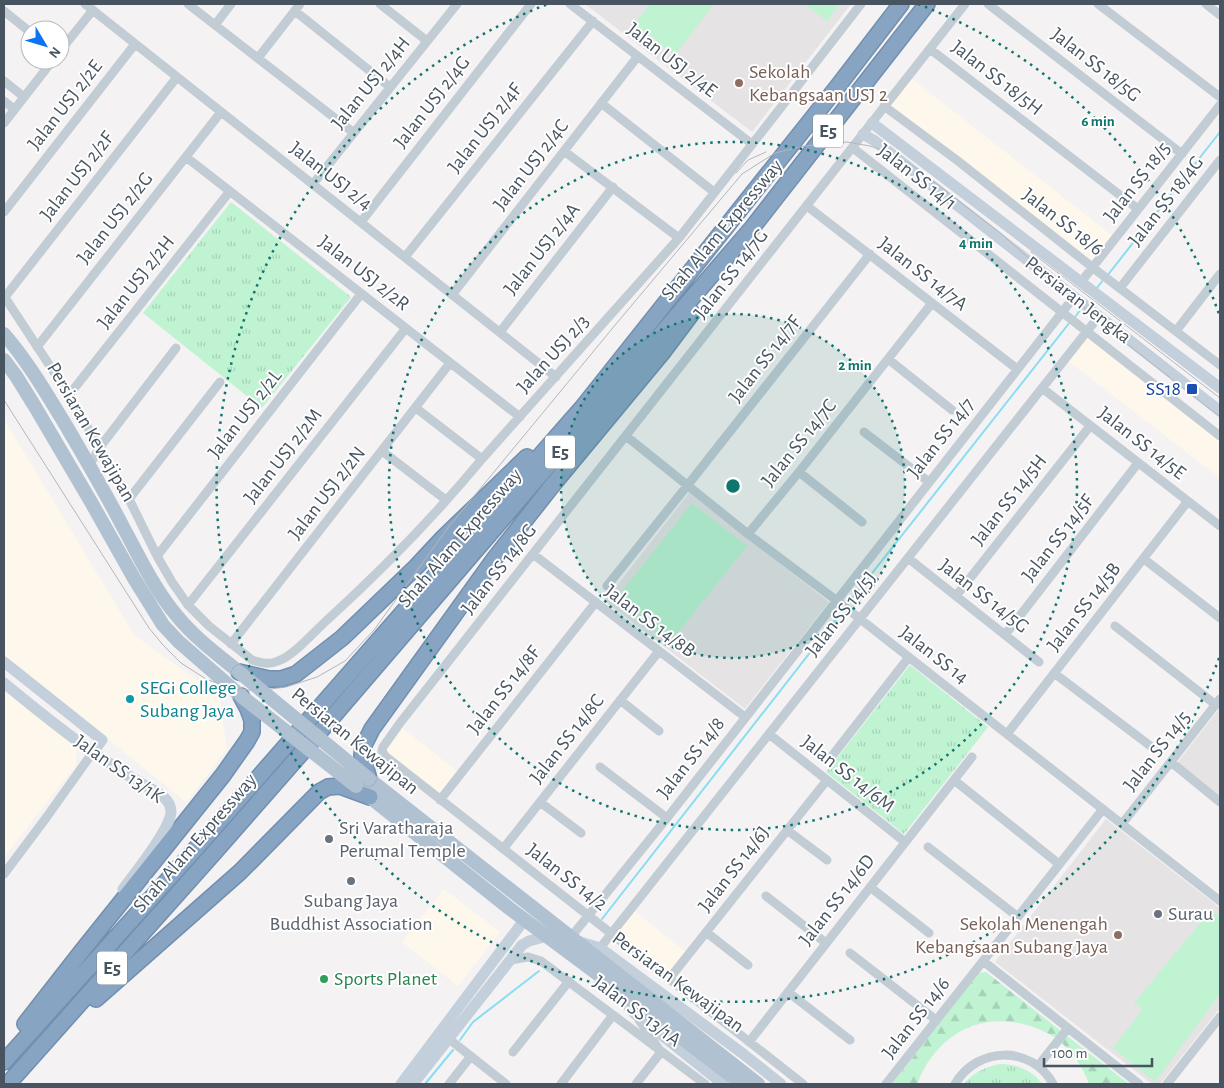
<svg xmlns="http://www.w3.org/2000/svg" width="1224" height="1088" viewBox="0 0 1224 1088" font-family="'Alegreya Sans',sans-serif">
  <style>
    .commercial { fill: #fef8ec }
    .education { fill: #e5e3e4 }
    .grass { fill: url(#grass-tufts) }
    .forest { fill: url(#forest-firs) }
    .garden { fill: #bff3d2 }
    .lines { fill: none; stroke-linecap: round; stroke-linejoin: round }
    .stream { stroke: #89ddf3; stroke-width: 2 }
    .highway-casing { stroke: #728faf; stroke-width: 18 }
    .street { stroke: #c2ccd4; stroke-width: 9 }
    .secondary { stroke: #c3cfdb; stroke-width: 11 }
    .primary { stroke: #b0c1d2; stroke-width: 14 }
    .highway { stroke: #87a4c3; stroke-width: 15 }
    .tram { stroke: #b3b7bc; stroke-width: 1 }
    .primary-bridge { stroke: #b0c1d2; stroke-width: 14 }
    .ring { fill: none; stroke: #0f766e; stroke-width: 2.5; stroke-dasharray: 2.5 5 }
    .education-dot { fill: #8d6e63; stroke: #fff; stroke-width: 2 }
    .transit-dot { fill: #1a4fb4; stroke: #fff; stroke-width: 2 }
    .culture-dot { fill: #0f9aa8; stroke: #fff; stroke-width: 2 }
    .worship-dot { fill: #6b7280; stroke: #fff; stroke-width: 2 }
    .leisure-dot { fill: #2e9e5b; stroke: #fff; stroke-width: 2 }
    .labels { text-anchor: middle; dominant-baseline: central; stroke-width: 4; stroke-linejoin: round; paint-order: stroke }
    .shield { fill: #fff; stroke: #7f8890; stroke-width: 1 }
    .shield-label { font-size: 19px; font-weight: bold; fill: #485561 }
    .street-label { font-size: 20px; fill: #485561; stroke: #fff }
    .education-label { font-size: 20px; fill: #785e54; stroke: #fff; text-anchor: start }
    .transit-label { font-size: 20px; fill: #164399; stroke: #fff; text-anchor: end }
    .culture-label { font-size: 20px; fill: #0d838f; stroke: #fff; text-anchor: start }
    .worship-label { font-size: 20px; fill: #5b616d; stroke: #fff; text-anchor: start }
    .leisure-label { font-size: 20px; fill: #27864d; stroke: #fff; text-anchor: start }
    .centre { fill: #0f766e; stroke: #fff; stroke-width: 2.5 }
    .ring-label { font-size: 15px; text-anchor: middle; font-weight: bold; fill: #0f766e; stroke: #fff; stroke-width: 4; stroke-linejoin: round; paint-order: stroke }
  </style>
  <defs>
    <pattern id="grass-tufts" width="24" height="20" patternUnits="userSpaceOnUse" patternTransform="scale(1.25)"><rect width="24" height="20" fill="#bff3d2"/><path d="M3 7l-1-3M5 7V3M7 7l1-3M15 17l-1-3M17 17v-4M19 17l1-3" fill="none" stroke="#a6d2b7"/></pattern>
    <pattern id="forest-firs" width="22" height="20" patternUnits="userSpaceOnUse" patternTransform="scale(1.25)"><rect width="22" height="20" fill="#bff3d2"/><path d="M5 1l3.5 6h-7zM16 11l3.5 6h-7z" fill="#a6d2b7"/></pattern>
  </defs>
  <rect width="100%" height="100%" fill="#f4f2f2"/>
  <path class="commercial" d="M911,78L1115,238L1096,263L890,105Z
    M1088,334L1220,438V478L1067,360Z
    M4,419L134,635L219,696L227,749L186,802L4,655Z
    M4,686L77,743L76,765L4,857Z
    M401,727L458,772L440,796L388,755L386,748Z
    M444,889L500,932L458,986L402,942Z
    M633,910L686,952L668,975L614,933Z"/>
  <path class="education" d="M585,4H851L752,132Z
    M689,493L829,602L745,709L605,601Z
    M1220,708V796L1177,763Z
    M1106,819L1220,908V1008L1160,1084H1152L995,962Z"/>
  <path class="grass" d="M231,202L351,297L262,408L143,313Z
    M910,665L988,727L904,834L826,772Z
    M1000,1064C1017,1064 1032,1070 1042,1084H964C974,1072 985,1067 1000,1064Z"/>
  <path class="forest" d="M986,972L1061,1031L1056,1038C1000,1004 941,1023 917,1084H892L979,973Z
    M1067,1036L1129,1084H1089C1083,1067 1074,1055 1061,1042Z"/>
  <path class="garden" d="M650,4H714L675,55L634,24Z
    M804,4H840L827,21Z
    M692,503L747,546L670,643L615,600Z
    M1211,910L1220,917V994L1155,1082L1113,1048L1143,1009L1134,1003Z"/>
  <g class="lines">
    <path class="stream" d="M1107,276L1220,132
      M1096,289L1104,279
      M1075,317L1081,309
      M847,605L1070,322
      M602,919L844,609
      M460,1040L473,1022L539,971
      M425,1084L453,1050"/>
    <defs>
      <path id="highway" d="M239,672L269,679H281L296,674L342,638L416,567L443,538L527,457
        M369,779L362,755L363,747L372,729L495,558L555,482L662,353L692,313
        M96,999L240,872L319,792L328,787L340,786L370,797
        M25,1024L82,951L223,775L247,741L252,732V720L248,709L241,696
        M4,1062L200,844L582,408L838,86L901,4
        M8,1084L212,855L305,749L752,228L927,4"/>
    </defs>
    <use href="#highway" class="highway-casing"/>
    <path class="street" d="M85,4L556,377
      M188,4L354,133
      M380,4L427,41
      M570,4L752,144
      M988,4L1182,154
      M1098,4L1220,97
      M1206,4L1220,15
      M4,11L30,32
      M295,11L390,87
      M215,25L231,4
      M930,49L1138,209
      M60,51L93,10
      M258,58L300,4
      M4,81L24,97
      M4,101L14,109
      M601,103L714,192
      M884,106L958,161L1092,267L1220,365
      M4,123L53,60
      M853,148L1220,436
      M564,151L679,238
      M186,157L520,417
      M313,184L457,4
      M807,206L1017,369
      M4,212L135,44
      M361,222L531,4
      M405,257L593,21
      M1081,282L1220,105
      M1120,288L1220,160
      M452,295L638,56
      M4,296L69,395L129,499L157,556L172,582L188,605L209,626L252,660C261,663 269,665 278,661C293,656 313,633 325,622C381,571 434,517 482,459L679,238L789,97L861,4
      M5,297L177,77
      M1176,331L1220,274
      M500,332L613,187
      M37,347L221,112
      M888,359L952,410
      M1042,388L1220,526
      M69,395L230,191
      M416,408L482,459
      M864,432L929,482
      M626,436L748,534L836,600L1220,901
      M382,451L446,500
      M89,466L100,447L176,348
      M799,472L862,522
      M129,499L220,382
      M748,534L799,472L932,303
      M533,554L745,717
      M157,556L361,294
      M908,558L1039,662
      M1144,559L1220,618
      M607,586L687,486L870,254
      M956,596L1090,426
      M188,605L406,328
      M1115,626L1216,705
      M1005,635L1138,463
      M231,644L450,363
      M1054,673L1153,748
      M620,700L659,731
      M769,734L905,842
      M1007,734L1188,501
      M832,756L909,657
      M1171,762L1220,802
      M600,767L667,818
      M954,780L1059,864
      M440,800L596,602
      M540,802L581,833
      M1122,824L1220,699
      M787,830L827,860
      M928,847L1018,917
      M503,849L659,651
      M4,874L46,818L93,752
      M870,887L929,933
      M766,896L826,943
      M706,932L748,965
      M571,937L667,818L1074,297
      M600,948L1099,316
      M850,953L936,1020
      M510,960L528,957L541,961L705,1084
      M983,961L1139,1084
      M669,979L827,780
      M788,992L850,1040
      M449,1039L506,1084
      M749,1042L972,757
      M513,1052L569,981
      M1038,1066L1068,1028
      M449,1084L471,1056
      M561,1084L613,1015
      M636,1084L661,1052L639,1020
      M803,1084L385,756L382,751L383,747L400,723L965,4
      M886,1084L1103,809
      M955,1084C977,1046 1032,1045 1053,1084
      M1167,1084L1220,1017"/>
    <path class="secondary" d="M872,123L1220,388
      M863,134L875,141L1220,411
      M4,662L102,740L93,752
      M4,683C49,720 95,757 146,786C156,792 171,798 171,812C170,830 135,873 123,889
      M577,941L600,948L742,1053L781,1084
      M619,995L634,1013L723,1084
      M401,1084L525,919
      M413,1084L522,945L529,941L548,936"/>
    <path class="primary" d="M4,334C29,363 48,396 68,429C86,460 105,492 122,525C139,556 154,589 177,616C195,638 217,654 239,672
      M4,360L16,376L34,405L91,502L135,580L163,625L179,642L241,696
      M369,779L758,1084
      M361,790L509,908L607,981L742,1084"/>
    <use href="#highway" class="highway"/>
    <path class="tram" d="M736,173L748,160L766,152
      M1031,252L1220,398
      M4,400L149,628L163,645L181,663L206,679L227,687L255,691L286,687L317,677L345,661L374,630L447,529L616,324L742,174L775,153L804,146L847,142L870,146L890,153L912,165L999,232L1117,336L1220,417"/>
    <path class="primary-bridge" d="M239,672L369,779
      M241,696L356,786"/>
  </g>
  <circle cx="733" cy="486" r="172" fill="#0f766e" fill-opacity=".12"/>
  <g class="ring">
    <circle cx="733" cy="486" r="172"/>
    <circle cx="733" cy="486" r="344"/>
    <path d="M1219 658A516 516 0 1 1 548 4M918 4A516 516 0 0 1 1219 314"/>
  </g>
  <g class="education-dot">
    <circle cx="739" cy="83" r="5"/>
    <circle cx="1118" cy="935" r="5"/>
  </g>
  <rect class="transit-dot" x="1186" y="383" width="12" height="12" rx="2.5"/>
  <circle class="culture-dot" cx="130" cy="699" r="5"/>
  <g class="worship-dot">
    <circle cx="329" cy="839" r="5"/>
    <circle cx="351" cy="881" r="5"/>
    <circle cx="1158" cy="914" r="5"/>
  </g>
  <circle class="leisure-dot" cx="324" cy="979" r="5"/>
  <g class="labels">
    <g class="shield">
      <rect x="813" y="114.5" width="30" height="33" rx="4"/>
      <rect x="545" y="435.5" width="30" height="33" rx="4"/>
      <rect x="97" y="951.5" width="30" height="33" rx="4"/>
    </g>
    <g class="shield-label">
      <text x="828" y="131">E5</text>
      <text x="560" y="452">E5</text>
      <text x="112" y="968">E5</text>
    </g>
    <g class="street-label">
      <text transform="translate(672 60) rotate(38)">Jalan USJ 2/4E</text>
      <text transform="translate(1096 65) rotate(38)">Jalan SS 18/5G</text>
      <text transform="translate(997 78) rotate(38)">Jalan SS 18/5H</text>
      <text transform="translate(371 83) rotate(-51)">Jalan USJ 2/4H</text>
      <text transform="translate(432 102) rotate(-52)">Jalan USJ 2/4G</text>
      <text transform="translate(65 105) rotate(-52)">Jalan USJ 2/2E</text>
      <text transform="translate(485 128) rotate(-52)">Jalan USJ 2/4F</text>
      <text transform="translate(531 165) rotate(-52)">Jalan USJ 2/4C</text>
      <text transform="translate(77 176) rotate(-52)">Jalan USJ 2/2F</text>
      <text transform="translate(331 176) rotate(38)">Jalan USJ 2/4</text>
      <text transform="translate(917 177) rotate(38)">Jalan SS 14/1</text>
      <text transform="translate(1137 182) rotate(-52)">Jalan SS 18/5</text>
      <text transform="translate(1166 201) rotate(-52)">Jalan SS 18/4G</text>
      <text transform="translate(115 218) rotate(-52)">Jalan USJ 2/2G</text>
      <text transform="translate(1063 222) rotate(38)">Jalan SS 18/6</text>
      <text transform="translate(722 230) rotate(-50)">Shah Alam Expressway</text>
      <text transform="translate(542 249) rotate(-52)">Jalan USJ 2/4A</text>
      <text transform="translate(364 273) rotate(38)">Jalan USJ 2/2R</text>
      <text transform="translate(731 274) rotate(-52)">Jalan SS 14/7G</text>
      <text transform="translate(923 274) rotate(38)">Jalan SS 14/7A</text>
      <text transform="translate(136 282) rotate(-52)">Jalan USJ 2/2H</text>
      <text transform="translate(1078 300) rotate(38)">Persiaran Jengka</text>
      <text transform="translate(553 354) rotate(-48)">Jalan USJ 2/3</text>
      <text transform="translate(765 359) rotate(-52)">Jalan SS 14/7F</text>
      <text transform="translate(245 414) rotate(-52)">Jalan USJ 2/2L</text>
      <text transform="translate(91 432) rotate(60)">Persiaran Kewajipan</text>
      <text transform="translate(941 438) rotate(-52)">Jalan SS 14/7</text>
      <text transform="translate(799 443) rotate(-51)">Jalan SS 14/7C</text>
      <text transform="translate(1142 443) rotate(38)">Jalan SS 14/5E</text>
      <text transform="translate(283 456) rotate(-52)">Jalan USJ 2/2M</text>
      <text transform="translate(327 493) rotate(-52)">Jalan USJ 2/2N</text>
      <text transform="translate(1009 500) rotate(-52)">Jalan SS 14/5H</text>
      <text transform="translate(460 538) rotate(-49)">Shah Alam Expressway</text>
      <text transform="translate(1058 538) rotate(-52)">Jalan SS 14/5F</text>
      <text transform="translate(499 569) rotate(-52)">Jalan SS 14/8G</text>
      <text transform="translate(984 596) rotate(38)">Jalan SS 14/5G</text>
      <text transform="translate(1084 607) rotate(-52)">Jalan SS 14/5B</text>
      <text transform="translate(841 614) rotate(-52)">Jalan SS 14/5J</text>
      <text transform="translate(650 621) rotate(37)">Jalan SS 14/8B</text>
      <text transform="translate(934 655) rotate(38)">Jalan SS 14</text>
      <text transform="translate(504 690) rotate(-52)">Jalan SS 14/8F</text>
      <text transform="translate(567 739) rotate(-52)">Jalan SS 14/8C</text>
      <text transform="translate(355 741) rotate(39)">Persiaran Kewajipan</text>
      <text transform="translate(1157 751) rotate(-52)">Jalan SS 14/5</text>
      <text transform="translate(691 758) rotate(-52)">Jalan SS 14/8</text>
      <text transform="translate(119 769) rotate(35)">Jalan SS 13/1K</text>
      <text transform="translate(848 774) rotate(38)">Jalan SS 14/6M</text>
      <text transform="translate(195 843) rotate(-49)">Shah Alam Expressway</text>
      <text transform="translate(734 869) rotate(-52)">Jalan SS 14/6J</text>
      <text transform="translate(567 877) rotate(38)">Jalan SS 14/2</text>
      <text transform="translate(837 900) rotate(-52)">Jalan SS 14/6D</text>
      <text transform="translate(678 982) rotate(36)">Persiaran Kewajipan</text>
      <text transform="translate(637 1011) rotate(37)">Jalan SS 13/1A</text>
      <text transform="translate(916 1018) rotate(-52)">Jalan SS 14/6</text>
    </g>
    <g class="education-label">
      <text x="749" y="72">Sekolah<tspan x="749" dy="23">Kebangsaan USJ 2</tspan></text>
      <text x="1108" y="924" text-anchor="end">Sekolah Menengah<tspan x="1108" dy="23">Kebangsaan Subang Jaya</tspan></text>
    </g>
    <g class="transit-label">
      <text x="1181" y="389">SS18</text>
    </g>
    <g class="culture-label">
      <text x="140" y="688">SEGi College<tspan x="140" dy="23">Subang Jaya</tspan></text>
    </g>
    <g class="worship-label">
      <text x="339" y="828">Sri Varatharaja<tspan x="339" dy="23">Perumal Temple</tspan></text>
      <text x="351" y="901" text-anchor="middle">Subang Jaya<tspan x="351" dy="23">Buddhist Association</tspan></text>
      <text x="1168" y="914">Surau</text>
    </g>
    <g class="leisure-label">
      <text x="334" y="979">Sports Planet</text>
    </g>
  </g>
  <circle cx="733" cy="486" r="8" class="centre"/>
  <g class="ring-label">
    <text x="1098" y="126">6 min</text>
    <text x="976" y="248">4 min</text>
    <text x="855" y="370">2 min</text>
  </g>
  <rect width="1224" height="1088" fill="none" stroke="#485561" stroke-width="10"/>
  <g transform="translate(45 45) rotate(128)"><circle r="24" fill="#ffffff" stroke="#b6bbc0"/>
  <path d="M0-4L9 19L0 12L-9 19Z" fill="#0d73f2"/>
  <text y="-8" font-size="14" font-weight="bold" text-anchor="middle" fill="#485561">N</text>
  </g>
  <path d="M1044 1058v8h108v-8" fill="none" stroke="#485561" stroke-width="2.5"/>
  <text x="1052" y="1058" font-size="15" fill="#485561" stroke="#ffffff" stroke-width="4" paint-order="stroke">100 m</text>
</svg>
